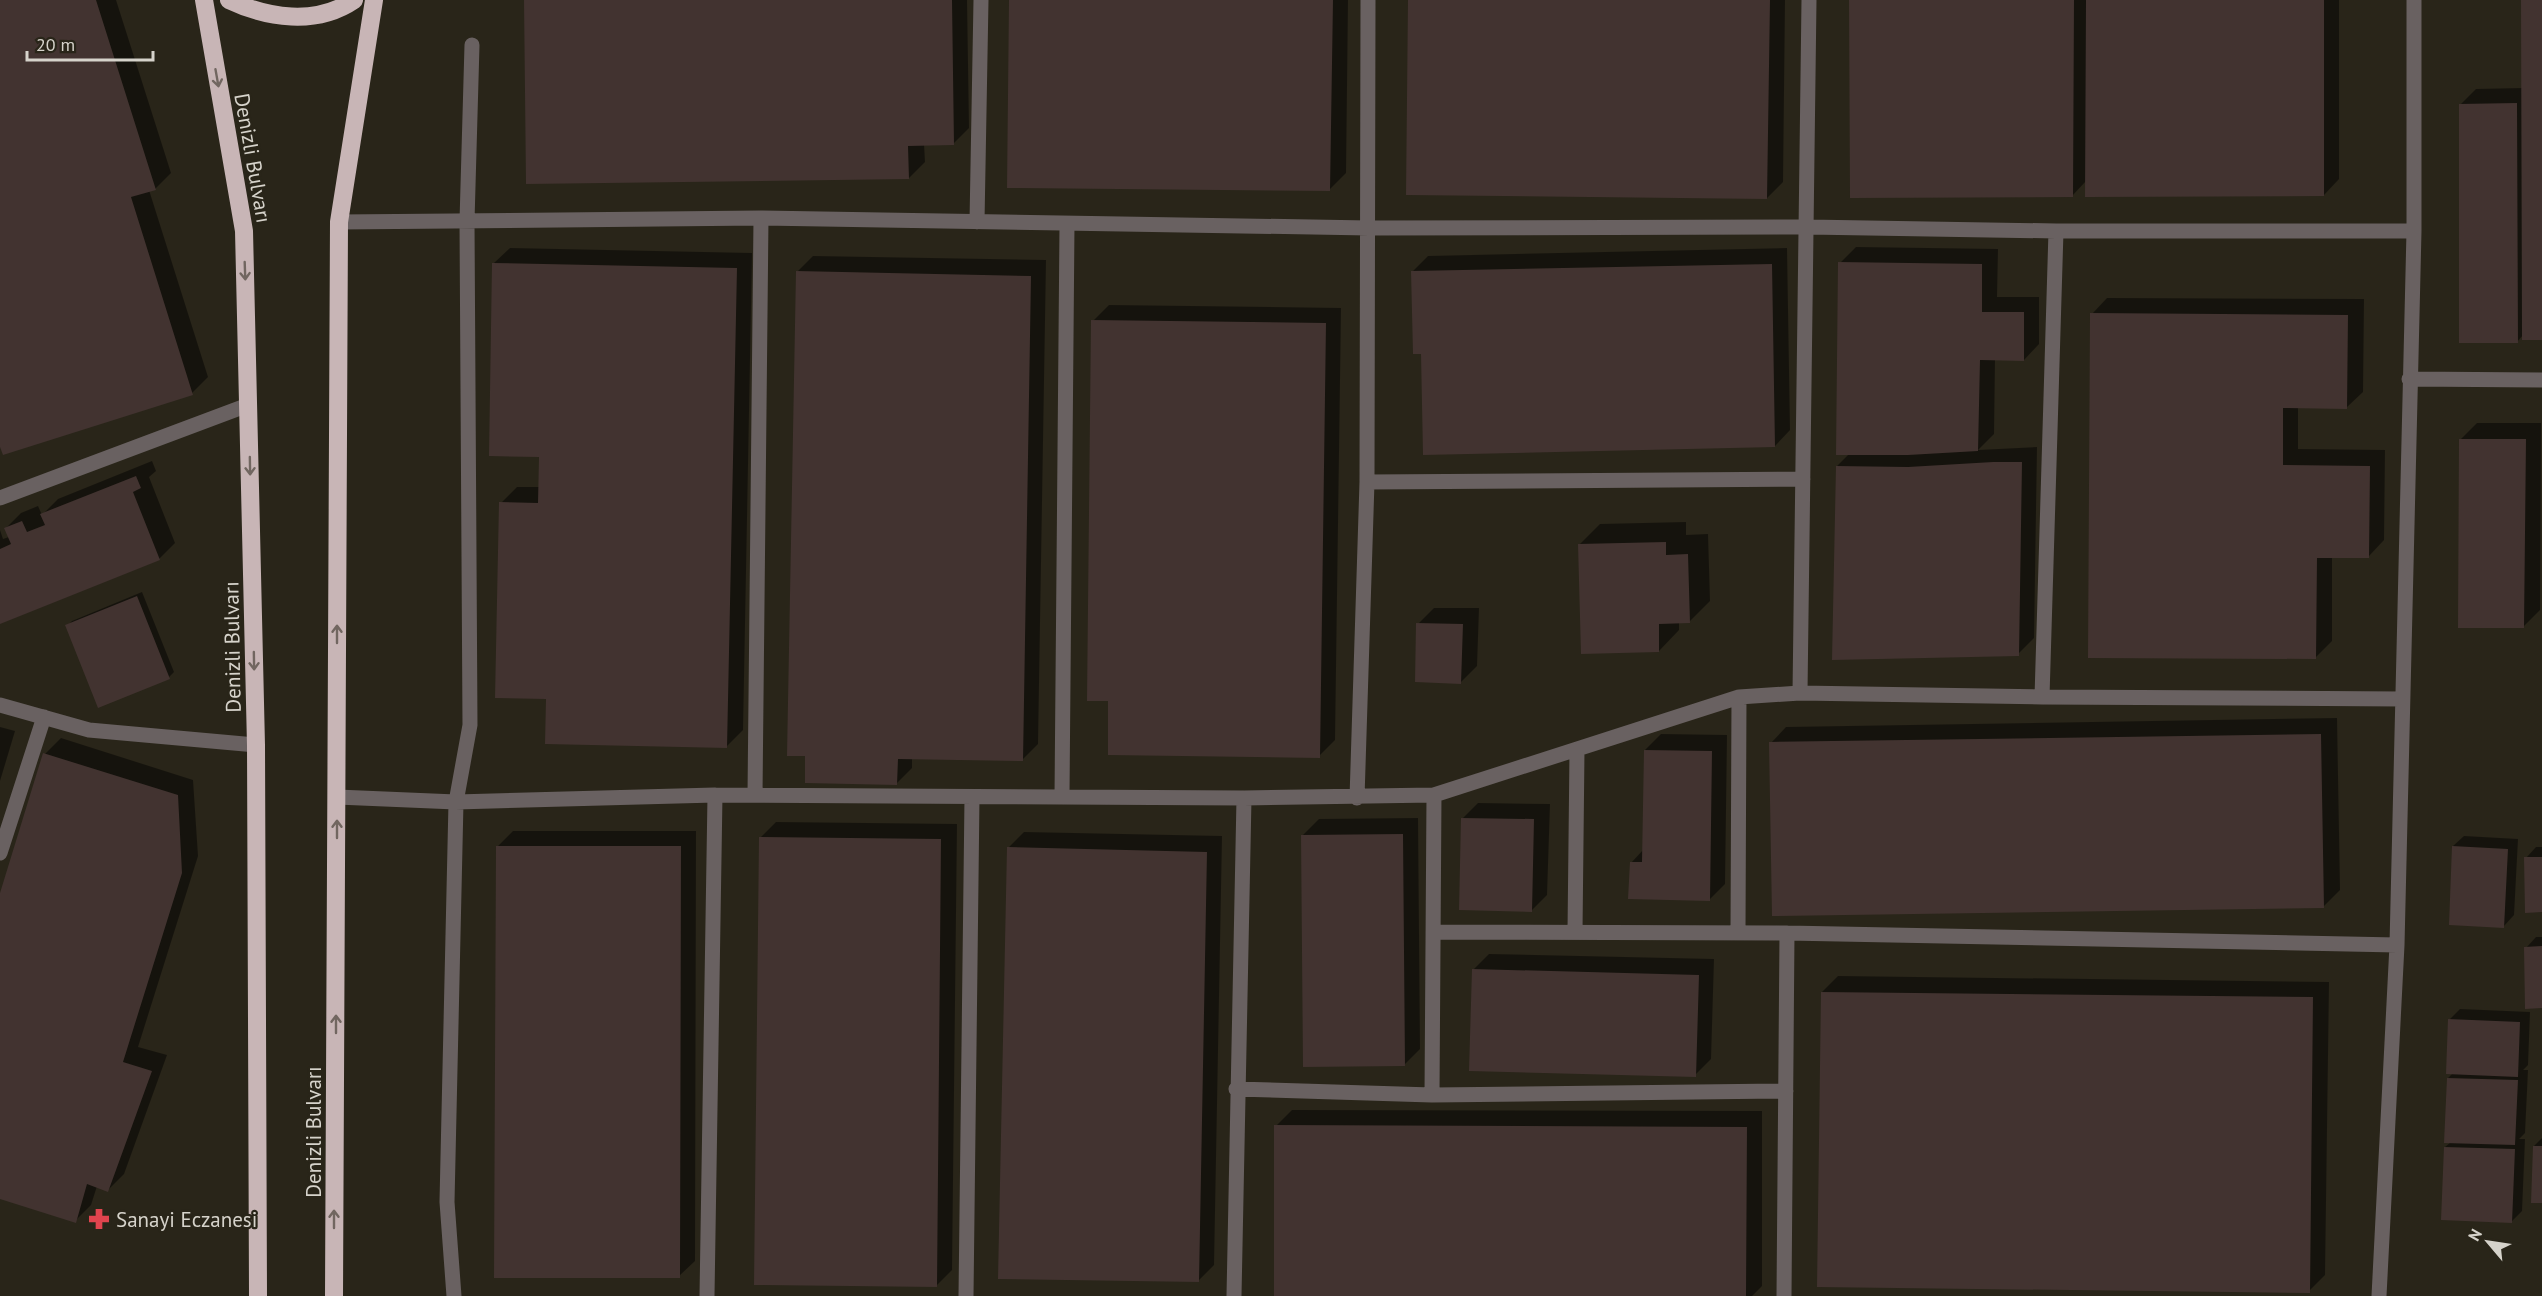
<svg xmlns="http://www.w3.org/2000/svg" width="2542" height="1296" viewBox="0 0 2542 1296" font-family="'PT Sans',sans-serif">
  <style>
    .shadow { fill: #0007 }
    .building { fill: #423330 }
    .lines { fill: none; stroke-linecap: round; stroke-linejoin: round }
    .minor { stroke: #696161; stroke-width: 15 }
    .highway { stroke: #c8b5b6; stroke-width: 18 }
    .oneway { stroke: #716660 }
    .labels { text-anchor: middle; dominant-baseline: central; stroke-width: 4.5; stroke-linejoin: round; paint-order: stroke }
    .street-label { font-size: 21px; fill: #d6d3cb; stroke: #292519 }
    .poi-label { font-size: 21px; fill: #d6d3cb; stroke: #292519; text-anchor: start }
  </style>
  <rect width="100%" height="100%" fill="#292519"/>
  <path class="shadow" d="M0,0H116L171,173L155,189L149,190L208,377L192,393L0,442Z
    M525,0H967L969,128L953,144H924L925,162L909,178Z
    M1011,0H1348L1346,173L1330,189Z
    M1410,0H1785L1783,182L1767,198Z
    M1850,0H2339V179L2324,195L2086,181L2072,196Z
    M2523,0H2542V339L2523,335L2517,342L2460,105L2476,89L2523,88Z
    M1856,247L1998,249L1997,297H2039V344L2024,360L1995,359L1994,434L1978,450L2037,447L2034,638L2018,654L1837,466L1850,453L1840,263Z
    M510,248L752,253L743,730L727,746L547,697L501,503L517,487H540L541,456L494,263Z
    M1787,248L1790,430L1775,446L1413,271L1428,256Z
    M813,256L1046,260L1038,744L1022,760L912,758V768L896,784L797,272Z
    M2107,298L2364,299L2363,392L2347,407H2298V449L2385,450L2384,540L2369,556H2332V641L2316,657L2092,314Z
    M1109,305L1341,308L1335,740L1319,756L1109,699L1093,321Z
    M2477,423H2541L2540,610L2524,626L2461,439Z
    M152,461L156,471L149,477L175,543L159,559L0,622V530L3,539L9,537L6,528L21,513L38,506L42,515L58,499Z
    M1686,522V535L1708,534L1710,601L1689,622H1679V630L1659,651L1580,544L1600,524Z
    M142,592L174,672L169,677L67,626L72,621Z
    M1434,608H1479L1477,666L1461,682L1418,624Z
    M2337,718L2340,890L2324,906L1771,743L1786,727Z
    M0,727L15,731L0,781Z
    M1661,734L1727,735L1725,884L1709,900L1631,863L1643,850L1645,750Z
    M61,738L193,780L198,856L138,1047L167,1055L124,1174L108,1190L97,1186L91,1205L75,1221L0,1198V898L45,754Z
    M1478,803L1550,804L1547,895L1531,911L1462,819Z
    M1418,818L1420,1049L1404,1065L1303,835L1319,819Z
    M776,822L957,824L952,1270L936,1286L760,838Z
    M513,831H696L695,1261L679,1276L497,847Z
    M1024,832L1222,836L1214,1265L1198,1281L1008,848Z
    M2464,836L2518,839L2514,915L2504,926L2453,846Z
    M2536,847H2542V911L2526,858Z
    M2536,937H2542V1007L2526,948Z
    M1489,954L1714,959L1711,1059L1695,1075L1473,970Z
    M1838,976L2329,982L2325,1275L2309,1291L1822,992Z
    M2460,1009L2530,1012L2528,1065L2523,1070H2528L2525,1133L2519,1139H2525L2522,1211L2511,1222L2445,1147L2451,1142L2448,1078L2453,1073L2450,1019Z
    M1292,1110L1762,1111V1286L1752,1296H1275L1276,1126Z
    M2542,1138V1202L2534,1146Z"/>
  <path class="building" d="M0,0H96L156,190L131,197L193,395L3,455L0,447Z
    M524,0H952L954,145L908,146L909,179L526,184Z
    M1009,0H1333L1330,191L1007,188Z
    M1408,0H1770L1767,199L1406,195Z
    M1849,0H2074L2073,197L1850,198Z
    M2086,0H2324V196L2085,197Z
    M2521,0H2542V340H2522Z
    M2517,103L2518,343H2459V104Z
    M1838,262L1982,264V312H2024V361L1980,360L1978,451L1908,455H1836Z
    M492,263L737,268L727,748L545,744L546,699L495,698L499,502L538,503L539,457L489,456Z
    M1772,264L1775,447L1423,455L1421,354H1413L1411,271Z
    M796,271L1031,276L1023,761L898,759L897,785L805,783V756H787Z
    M2090,313L2348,315L2347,409L2283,408V465L2370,466L2369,558H2317L2316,659L2088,658Z
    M1091,320L1326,323L1320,758L1108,755V701H1087Z
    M2459,439H2526L2524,628H2458Z
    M1993,462H2022L2019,656L1832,660L1836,466L1908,467Z
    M136,476L141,488L133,492L160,560L0,624V549L11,544L4,528L22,521L27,532L45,525L40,514Z
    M1666,542V555L1688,554L1690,623L1659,624V652L1581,654L1578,544Z
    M137,596L170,679L98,708L65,625Z
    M1416,623L1463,624L1461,684L1415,682Z
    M2321,734L2324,908L1772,916L1769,742Z
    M1644,750L1712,751L1710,901L1628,899L1630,862H1642Z
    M43,753L178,795L182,873L123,1062L152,1071L108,1192L87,1184L76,1223L0,1199V893Z
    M1461,818L1534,819L1532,912L1459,910Z
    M1403,834L1405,1066L1303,1067L1301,835Z
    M759,837L941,839L937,1287L754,1285Z
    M496,846H681L680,1278H494Z
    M2452,846L2508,849L2504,928L2449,925Z
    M1007,847L1207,852L1199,1282L998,1279Z
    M2524,857H2542V912L2525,913Z
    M2542,946V1008L2525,1009L2524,947Z
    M1472,969L1699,975L1696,1077L1469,1071Z
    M1821,992L2313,997L2310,1293L1817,1287Z
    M2448,1019L2520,1022L2518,1077L2446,1074Z
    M2447,1078L2518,1080L2515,1145L2444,1143Z
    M1274,1125L1747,1127L1746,1296H1274Z
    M2533,1146H2542V1203H2531Z
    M2444,1147L2515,1149L2512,1223L2441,1220Z"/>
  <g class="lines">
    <path class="minor" d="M339,222L761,218L1369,228L1808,227L2056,231H2414
      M977,222L981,0
      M2409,379L2542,380
      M1367,482L1803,479
      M0,498L248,405
      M1800,693L1809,0
      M2042,697L2056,231
      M0,705L89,730L256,745
      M755,795L761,218
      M1062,796L1067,224
      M337,797L456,802L715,795L1244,798L1434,795L1739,697L1800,693L2042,697L2402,699
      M1357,798L1367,482L1368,0
      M0,853L44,717
      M1433,932L1787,933L2397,945
      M1575,932L1577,750
      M1738,933L1739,697
      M1236,1089L1432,1095L1786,1091
      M1432,1095L1434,795
      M454,1296L447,1202L456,802L470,725L467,221L472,45
      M707,1296L715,795
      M966,1296L972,797
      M1234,1296L1244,798
      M1784,1296L1787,933
      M2379,1296L2397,945L2414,231V0"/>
    <path class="highway" d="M204,0L244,231L256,745L258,1296
      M229,0C267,18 316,26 354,0
      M334,1296L339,222L374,0"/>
  </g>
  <defs><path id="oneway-shaft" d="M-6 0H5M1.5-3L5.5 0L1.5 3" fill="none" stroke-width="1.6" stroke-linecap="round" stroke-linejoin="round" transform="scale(1.5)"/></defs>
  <g class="oneway">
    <use href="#oneway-shaft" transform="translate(217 78) rotate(80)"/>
    <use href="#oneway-shaft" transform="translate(245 271) rotate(88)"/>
    <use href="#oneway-shaft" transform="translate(250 466) rotate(89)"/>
    <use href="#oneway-shaft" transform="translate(337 634) rotate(-90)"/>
    <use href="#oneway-shaft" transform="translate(254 661) rotate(89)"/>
    <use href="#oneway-shaft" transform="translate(337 829) rotate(-90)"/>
    <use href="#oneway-shaft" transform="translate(336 1024) rotate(-90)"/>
    <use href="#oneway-shaft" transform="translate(334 1219) rotate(-90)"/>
  </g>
  <defs>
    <symbol id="pharmacy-bare" viewBox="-9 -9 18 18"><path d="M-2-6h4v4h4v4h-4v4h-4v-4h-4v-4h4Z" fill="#e0444e" stroke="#292519" stroke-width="2.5" paint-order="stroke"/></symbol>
  </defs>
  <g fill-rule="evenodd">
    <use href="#pharmacy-bare" x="84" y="1204" width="30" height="30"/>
  </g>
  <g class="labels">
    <g class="street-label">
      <text transform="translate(253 158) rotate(80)">Denizli Bulvarı</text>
      <text transform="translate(232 647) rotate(-91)">Denizli Bulvarı</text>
      <text transform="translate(313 1132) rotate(-90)">Denizli Bulvarı</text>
    </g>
    <g class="poi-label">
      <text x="116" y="1219">Sanayi Eczanesi</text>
    </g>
  </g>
  <g transform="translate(2488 1242) rotate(299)" stroke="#292519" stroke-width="4.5" paint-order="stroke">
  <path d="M0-4.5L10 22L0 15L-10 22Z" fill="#d6d3cb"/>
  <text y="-9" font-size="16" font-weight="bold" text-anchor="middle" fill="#d6d3cb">N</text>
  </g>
  <path d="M27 51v9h126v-9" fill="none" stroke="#d6d3cb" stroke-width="3"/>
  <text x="36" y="51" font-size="18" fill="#d6d3cb" stroke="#292519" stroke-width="4.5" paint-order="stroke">20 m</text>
</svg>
